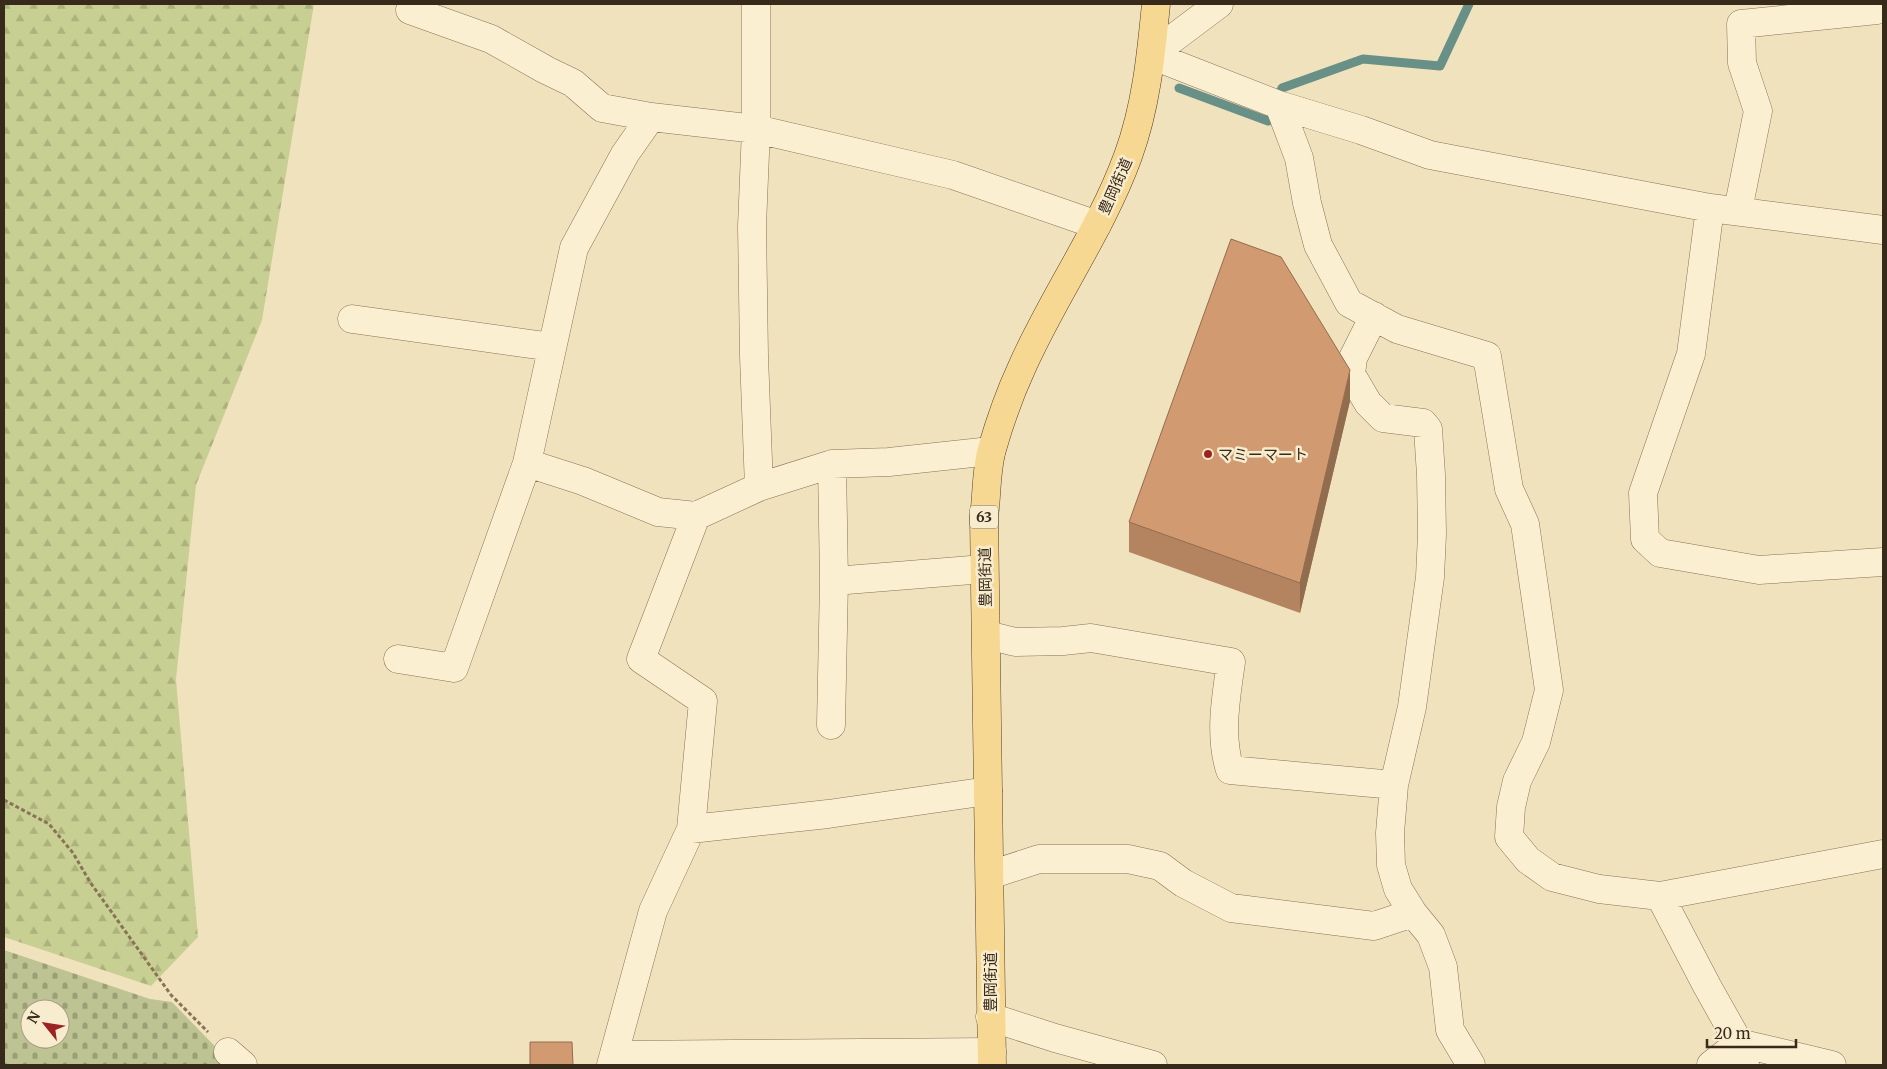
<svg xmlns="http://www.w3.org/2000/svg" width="1887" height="1069" viewBox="0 0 1887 1069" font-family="Merriweather,'Noto Sans JP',serif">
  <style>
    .forest { fill: url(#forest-firs) }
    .cemetery { fill: url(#cemetery-stones); fill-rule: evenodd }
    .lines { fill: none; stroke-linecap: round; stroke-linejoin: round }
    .stream { stroke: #699087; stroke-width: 9 }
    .minor-casing { stroke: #8a7256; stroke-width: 29 }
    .major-casing { stroke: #57402a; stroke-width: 29 }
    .path { stroke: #8a7256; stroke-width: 3; stroke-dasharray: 4 2.5; stroke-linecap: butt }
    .minor { stroke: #fbefd2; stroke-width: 28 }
    .major { stroke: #f7d893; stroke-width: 28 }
    .wall { fill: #b48461 }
    .shaded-wall { fill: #926c4f }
    .building { fill: #d19a71; stroke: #926c4f }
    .poi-dot { fill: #9d2222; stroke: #f8ecce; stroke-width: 2 }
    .labels { text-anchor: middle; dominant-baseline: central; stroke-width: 5; stroke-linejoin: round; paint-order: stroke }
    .shield { fill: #f8ecce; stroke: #726451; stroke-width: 1 }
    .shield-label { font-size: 14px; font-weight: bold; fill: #382a1b }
    .street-label { font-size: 15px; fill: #382a1b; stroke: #f8ecce }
    .poi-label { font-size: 15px; fill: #382a1b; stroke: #f8ecce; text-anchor: start }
  </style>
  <defs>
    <pattern id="forest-firs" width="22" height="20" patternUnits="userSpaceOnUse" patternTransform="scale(1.25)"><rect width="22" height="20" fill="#c8cf92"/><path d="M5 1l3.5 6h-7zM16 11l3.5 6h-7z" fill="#adb27d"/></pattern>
    <pattern id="cemetery-stones" width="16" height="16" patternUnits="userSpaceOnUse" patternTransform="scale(1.25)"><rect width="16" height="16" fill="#bdc392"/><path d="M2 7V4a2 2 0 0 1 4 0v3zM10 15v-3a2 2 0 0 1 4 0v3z" fill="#9b9f76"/></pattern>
  </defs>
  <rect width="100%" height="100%" fill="#f1e2be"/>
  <path class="forest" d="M4,4H314L262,320L196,485L176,679L198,937L151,986L4,937Z"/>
  <path class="cemetery" d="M4,950L150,999L172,1002L233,1065H4ZM30,1009H60V1039H30Z"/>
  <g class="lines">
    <path class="stream" d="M1179,88L1268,121L1282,88L1363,59L1440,66L1469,4"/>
    <defs>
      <path id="minor" d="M410,10L491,39L546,70L573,83L602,108L651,117L756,129L953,175L1097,225
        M1151,55L1279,105L1361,130L1430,155L1710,208L1883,230
        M1151,55L1219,4
        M1279,105L1299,158L1307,203L1318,245L1349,303L1397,329L1487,356L1509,489L1525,524L1549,690L1536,742L1517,781L1511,807L1509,837L1528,860L1552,877L1599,889L1660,896L1707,986L1739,1043L1711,1065
        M651,117L625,154L574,248L527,463L583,481L658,512L696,516
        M1710,208L1691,354L1643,493L1645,539L1660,553L1759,570L1883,562
        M1738,210L1758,111L1742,63L1741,24L1877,10
        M1374,316L1353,358L1351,374L1368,403L1383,418L1423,423L1428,429L1431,475L1432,534L1430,577L1412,707L1394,785L1390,833L1391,865L1398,889L1413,913L1431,935L1443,967L1450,1030L1471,1065
        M352,319L552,347
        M832,464L834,581L984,569
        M759,487L832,464L889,462L991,451
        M987,635L1015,642L1063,641L1091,638L1231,662C1226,697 1219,735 1230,770L1394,785
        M398,659L454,668L527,463
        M831,725L834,581
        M691,829L828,814L988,791
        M990,875L1039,859H1128L1160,866L1183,883L1231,908L1374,926L1413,913
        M1660,896L1883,854
        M990,1017L1055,1038L1153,1065
        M228,1052L243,1065
        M614,1055L992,1052
        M611,1065L653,911L691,829L703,701L641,659L696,516L759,487L754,356L752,226L756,129V4
        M1745,1065L1739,1043L1832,1065"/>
      <path id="major" d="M992,1065L984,517C987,495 986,470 992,449C1000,421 1010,393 1022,367C1054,295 1101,230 1128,156C1146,107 1151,56 1156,4"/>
    </defs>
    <use href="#minor" class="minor-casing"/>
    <use href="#major" class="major-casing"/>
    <path class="path" d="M4,800L49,824L73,853L90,882L171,995L208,1032"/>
    <use href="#minor" class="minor"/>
    <use href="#major" class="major"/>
  </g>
  <path class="wall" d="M1350,401L1300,613L1129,552V522Z"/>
  <path class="shaded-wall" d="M1350,370V401L1300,613V583Z"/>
  <path class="building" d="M1231,239L1281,257L1350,370L1300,583L1129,522Z
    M530,1042H572L573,1065H530Z"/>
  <circle class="poi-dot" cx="1208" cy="454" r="5"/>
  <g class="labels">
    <rect class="shield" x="970" y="505.5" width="28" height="23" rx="4"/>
    <g class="shield-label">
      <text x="984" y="517">63</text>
    </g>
    <g class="street-label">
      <text transform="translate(1115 186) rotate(-66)">豊岡街道</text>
      <text transform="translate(985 577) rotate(-91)">豊岡街道</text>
      <text transform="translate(990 982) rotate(-90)">豊岡街道</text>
    </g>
    <g class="poi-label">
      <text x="1218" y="454">マミーマート</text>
    </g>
  </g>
  <rect width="1887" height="1069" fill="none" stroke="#382a1b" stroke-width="10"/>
  <g transform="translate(45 1024) rotate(300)"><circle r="24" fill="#f8ecce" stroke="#ab9e86"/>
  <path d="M0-4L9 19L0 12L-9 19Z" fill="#9d2222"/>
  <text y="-8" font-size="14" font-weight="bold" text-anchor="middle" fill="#382a1b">N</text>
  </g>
  <path d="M1707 1039v8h89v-8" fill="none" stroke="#382a1b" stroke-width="2.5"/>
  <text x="1714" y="1039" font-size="15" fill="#382a1b" stroke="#f8ecce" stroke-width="4" paint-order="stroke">20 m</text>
</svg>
